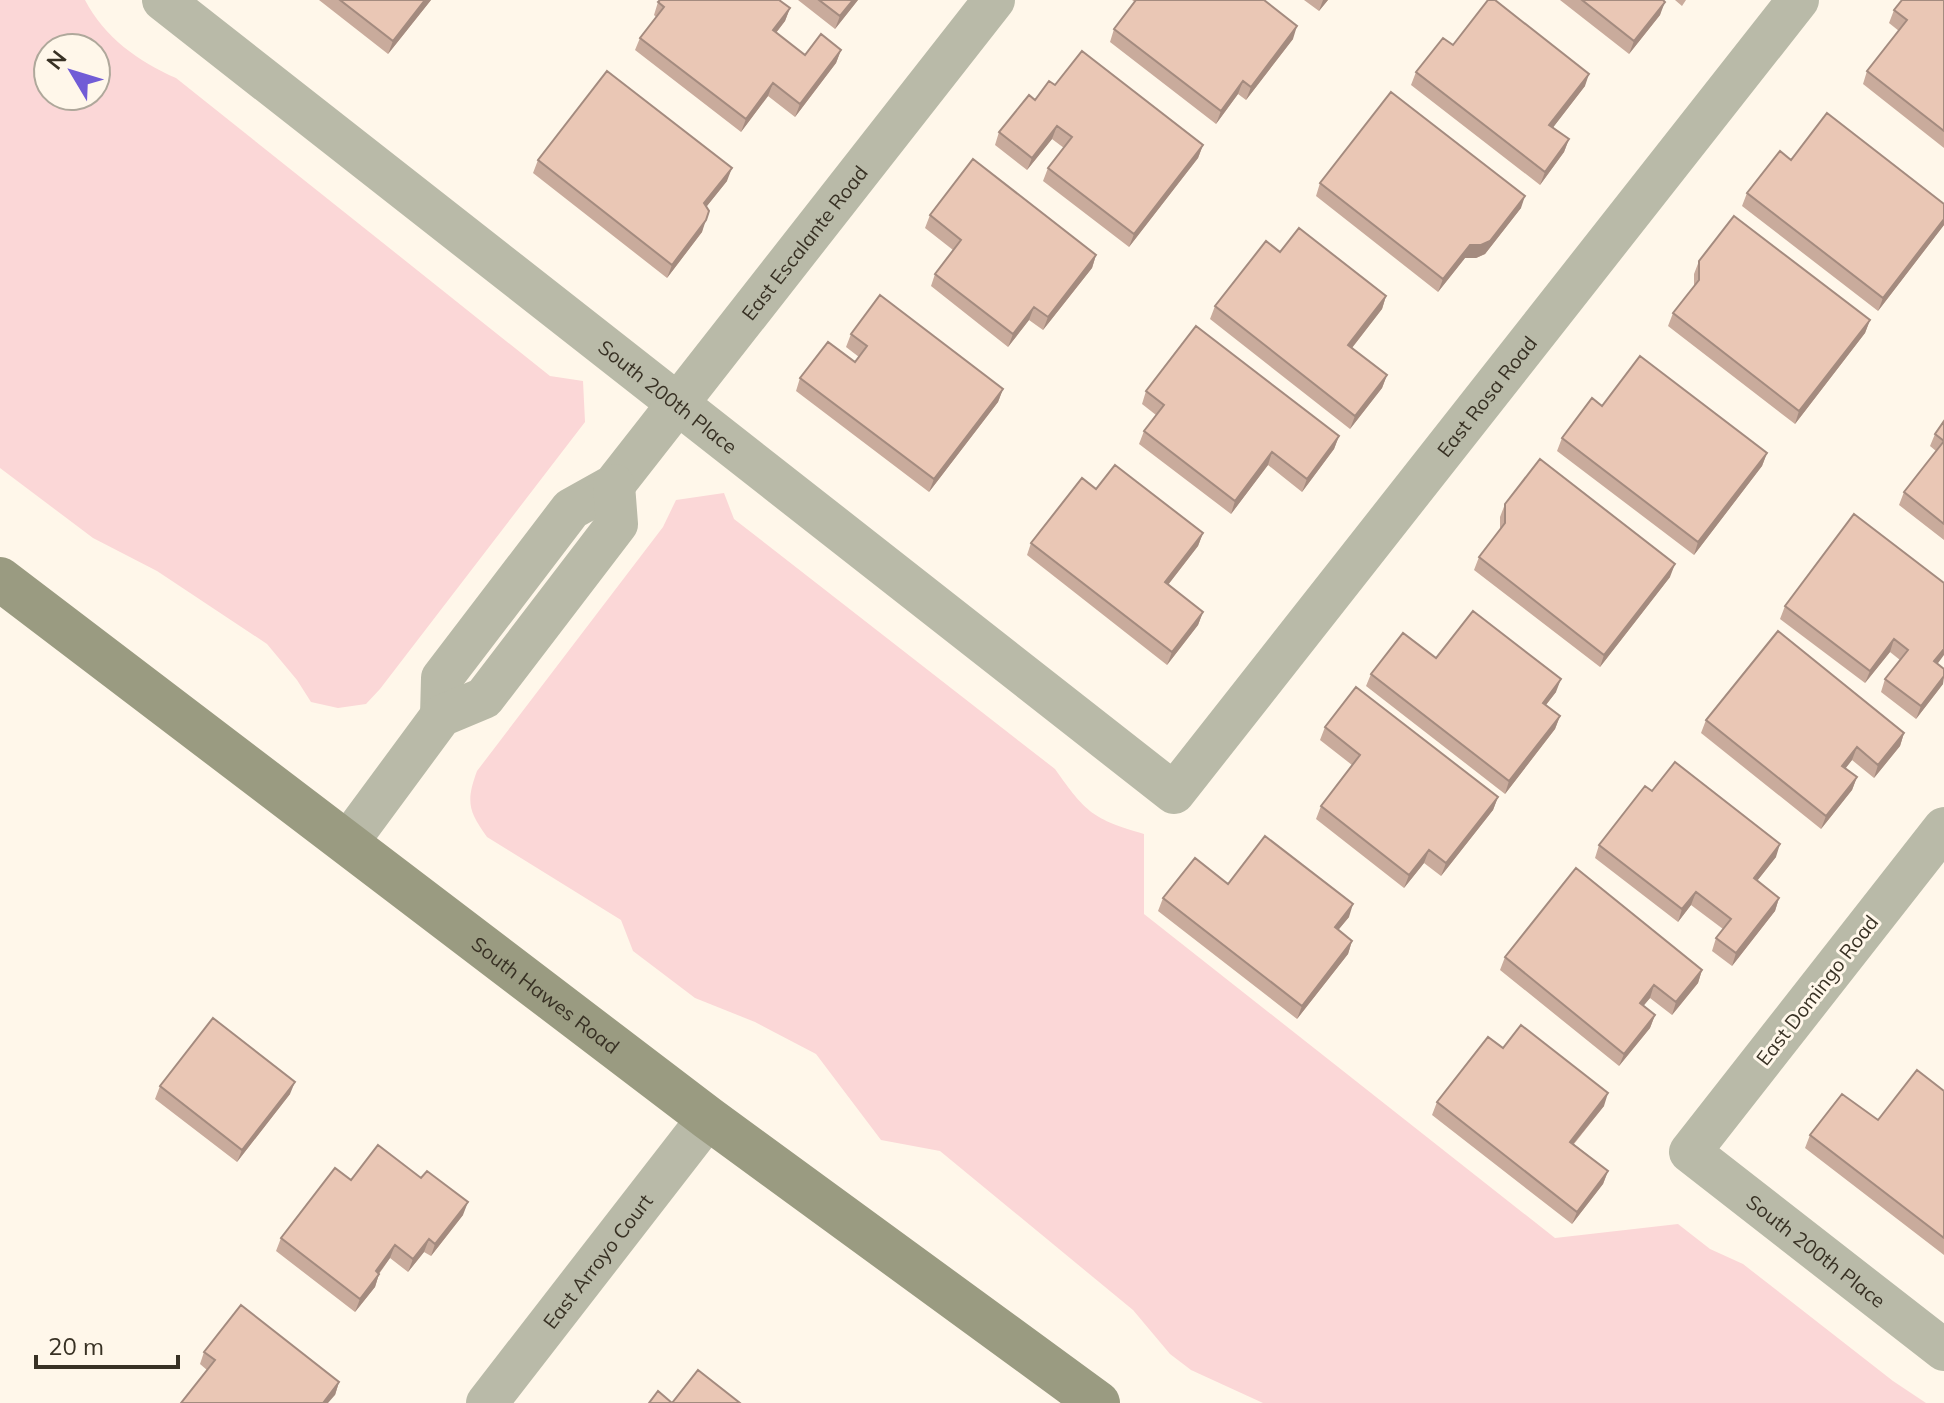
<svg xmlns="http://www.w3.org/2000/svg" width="1944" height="1403" viewBox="0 0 1944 1403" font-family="Mulish,sans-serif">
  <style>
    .green { fill: #fbd7d7; fill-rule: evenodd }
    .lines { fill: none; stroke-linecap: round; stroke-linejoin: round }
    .street { stroke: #b9baa8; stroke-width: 42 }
    .secondary { stroke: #9a9b81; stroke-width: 44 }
    .wall { fill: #c9ab9c }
    .shaded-wall { fill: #a48b7f }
    .building { fill: #eac7b5; stroke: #a48b7f; stroke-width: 2 }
    .labels { text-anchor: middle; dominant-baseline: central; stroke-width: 6; stroke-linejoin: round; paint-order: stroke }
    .street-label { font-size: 20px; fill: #383124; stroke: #fff7ea }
  </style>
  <rect width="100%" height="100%" fill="#fff7ea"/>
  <path class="green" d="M0,0H85C104,37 139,62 176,78L550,376L583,381L585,422L380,689L366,704L338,708L311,702L297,680L267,644L157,571L93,538L0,468ZM96,48V96H48V48Z
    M724,493L734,519L1055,769C1086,813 1093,819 1144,834V914L1555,1238L1678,1224L1710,1249L1743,1264L1893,1381L1926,1403H1263L1191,1370L1170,1354L1133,1310L940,1151L881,1140L816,1054L755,1022L695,998L633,951L621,920L487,837C468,811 466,801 477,771L663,527L676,500Z"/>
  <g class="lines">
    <g class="street">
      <path id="s1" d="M163,0L1174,793L1798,0"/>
      <path id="s2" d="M441,716L442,678L571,509L614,485L994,0"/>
      <path id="s3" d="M1944,828L1690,1152L1944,1350"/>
      <path d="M348,842L441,716L484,698L617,524L614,485"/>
      <path id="s4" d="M487,1403L708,1118"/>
    </g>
    <path class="secondary" id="s5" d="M0,579L708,1118L1098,1403"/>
  </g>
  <path class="wall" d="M319,0H431L388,54Z
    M798,0H858L835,29Z
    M1132,0H1264L1293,39L1246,100L1238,94L1216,124L1110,42L1114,29L1135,2Z
    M1304,0H1328L1319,11Z
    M1560,0H1663L1660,15L1629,54Z
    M1675,0H1686L1682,6Z
    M1944,0V148L1863,84L1867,71L1899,31L1889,23L1894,10Z
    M658,2L790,8L785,21L776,33L805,55L841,50L836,63L795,117L768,96L741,132L635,50L640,38L656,17L654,15Z
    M1453,45L1585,86L1553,127L1569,139L1564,152L1540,185L1411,85L1416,72Z
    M1055,85L1203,145L1198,158L1129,247L1043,181L1048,168L1064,148L1052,139L1027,170L995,145L999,132L1035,100Z
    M538,160L727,181L706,207L702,232L667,278L533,173Z
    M1791,160L1944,204V225L1878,311L1742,206L1747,193Z
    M1320,183L1521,208L1485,254L1476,258H1465L1438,292L1316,196Z
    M930,215L1096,255L1092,268L1043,330L1029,320L1008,347L931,286L935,274L953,250L925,228Z
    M1280,252L1386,296L1382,309L1352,348L1387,375L1382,388L1350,429L1210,319L1215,306Z
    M1699,261L1870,320L1865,333L1795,424L1668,326L1673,313L1694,286V274Z
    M851,334L1003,389L998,402L929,492L796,391L800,378L855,362L859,357L846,347Z
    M1146,391L1339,436L1334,449L1302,492L1268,465L1231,514L1139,444L1144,431L1156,415L1142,404Z
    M1602,406L1767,453L1762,466L1694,555L1557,451L1562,438Z
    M1944,421V540L1899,505L1904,492L1936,451L1930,446L1935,434Z
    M1505,504L1670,577L1600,667L1474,570L1479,557L1500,529V517Z
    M1854,514L1938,664L1944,669L1943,684L1916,719L1881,692L1885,679L1900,660L1890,652L1865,683L1780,619L1785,606Z
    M1203,533L1198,546L1168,585L1203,612L1198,625L1167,665L1027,555L1031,543Z
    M1436,658L1556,692L1546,705L1560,716L1555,729L1505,794L1366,686L1371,674Z
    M1706,720L1904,733L1900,746L1874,778L1852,760L1845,769L1857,777L1852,790L1821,829L1701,733Z
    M1325,727L1498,797L1493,810L1441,876L1424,863L1404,888L1316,819L1321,806L1352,765L1320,740Z
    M1652,791L1776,857L1757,881L1779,898L1775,911L1732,966L1712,951L1716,938L1723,929L1691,905L1678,922L1595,858L1599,845Z
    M1228,884L1349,917L1338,930L1352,941L1348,954L1297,1019L1158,911L1163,898Z
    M1505,957L1702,970L1698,983L1672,1015L1650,998L1643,1006L1655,1015L1650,1028L1619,1066L1500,970Z
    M1503,1048L1604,1106L1574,1144L1608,1171L1603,1184L1572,1224L1432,1115L1437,1102Z
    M160,1086L290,1094L237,1162L155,1099Z
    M1944,1091V1255L1805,1148L1810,1135L1878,1120Z
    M351,1180L463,1215L431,1256L424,1252L408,1272L390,1258L379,1274L375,1287L355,1312L276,1251L281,1238Z
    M204,1352L339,1382L335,1395L207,1370L200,1364Z"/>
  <path class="shaded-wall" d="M425,0H431L388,54L393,41Z
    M853,0H858L835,29L840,16Z
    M1323,0H1328L1319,11Z
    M1665,2L1660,15L1629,54L1634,41Z
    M790,8L785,21L768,43L773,30Z
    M1297,26L1293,39L1246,100L1251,87Z
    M841,50L836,63L795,117L800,104Z
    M1589,74L1585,86L1545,138L1549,125Z
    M1243,81L1238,94L1216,124L1221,111Z
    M773,83L768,96L741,132L746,119Z
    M1057,126L1052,139L1027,170L1032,158Z
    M1569,139L1564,152L1540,185L1545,172Z
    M1203,145L1198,158L1129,247L1134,234Z
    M732,168L727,181L699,216L704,203Z
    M1525,196L1521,208L1485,254L1476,258H1465L1438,292L1443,279L1470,245Z
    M1944,219V225L1878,311L1883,298Z
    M706,220L702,232L667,278L672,265Z
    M1096,255L1092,268L1043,330L1048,317Z
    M1386,296L1382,309L1344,358L1348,345Z
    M1034,307L1029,320L1008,347L1013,334Z
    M1870,320L1865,333L1795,424L1799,411Z
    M1387,375L1382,388L1350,429L1355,416Z
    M1003,389L998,402L929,492L934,479Z
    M1339,436L1334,449L1302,492L1307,479Z
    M1272,452L1268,465L1231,514L1235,501Z
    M1767,453L1762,466L1694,555L1698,542Z
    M1203,533L1198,546L1160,595L1165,582Z
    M1675,564L1670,577L1600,667L1604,655Z
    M1203,612L1198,625L1167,665L1172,652Z
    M1894,639L1890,652L1865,683L1870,671Z
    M1944,649V655L1930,674L1934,661Z
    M1944,676L1943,684L1916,719L1921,706Z
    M1561,679L1556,692L1538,715L1543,703Z
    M1560,716L1555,729L1505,794L1509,781Z
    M1904,733L1900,746L1874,778L1878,765Z
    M1857,747L1852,760L1837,779L1842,766Z
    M1857,777L1852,790L1821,829L1826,816Z
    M1498,797L1493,810L1441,876L1446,863Z
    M1780,844L1776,857L1749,891L1754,878Z
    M1429,850L1424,863L1404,888L1409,875Z
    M1696,892L1691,905L1678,922L1682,909Z
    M1779,898L1775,911L1732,966L1736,953Z
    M1353,904L1349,917L1330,940L1335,927Z
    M1352,941L1348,954L1297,1019L1302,1006Z
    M1702,970L1698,983L1672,1015L1676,1002Z
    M1654,985L1650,998L1635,1016L1640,1003Z
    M1655,1015L1650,1028L1619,1066L1624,1054Z
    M295,1082L290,1094L237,1162L242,1150Z
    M1608,1093L1604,1106L1565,1154L1570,1142Z
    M1608,1171L1603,1184L1572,1224L1577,1212Z
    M468,1202L463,1215L431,1256L435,1244Z
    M429,1239L424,1252L408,1272L413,1259Z
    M395,1245L390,1258L371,1284L376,1271Z
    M379,1274L375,1287L355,1312L360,1299Z
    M339,1382L335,1395L328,1403H323Z"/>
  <path class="building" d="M340,0H425L393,41Z
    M660,0H779L790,8L773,30L805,55L821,34L841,50L800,104L773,83L746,119L640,38L664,7L658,2Z
    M819,0H853L840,16Z
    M1136,0H1264L1297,26L1251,87L1243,81L1221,111L1114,29Z
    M1488,0H1495L1589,74L1549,125L1569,139L1545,172L1416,72L1443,38L1453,45Z
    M1582,0H1663L1665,2L1634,41Z
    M1902,0H1944V131L1867,71L1907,20L1894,10Z
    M1082,51L1203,145L1134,234L1048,168L1072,137L1057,126L1032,158L999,132L1029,95L1035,100L1049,81L1055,85Z
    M607,71L732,168L704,203L709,211L706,220L672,265L538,160Z
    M1391,92L1525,196L1490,241L1481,245H1470L1443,279L1320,183Z
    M1827,113L1944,204V219L1883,298L1747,193L1780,151L1791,160Z
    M973,159L1096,255L1048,317L1034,307L1013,334L935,274L961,240L930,215Z
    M1734,216L1870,320L1799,411L1673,313L1699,280V261Z
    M1299,228L1386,296L1348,345L1387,375L1355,416L1215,306L1266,241L1280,252Z
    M880,295L1003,389L934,479L800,378L828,342L855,362L867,346L851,334Z
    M1196,326L1339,436L1307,479L1272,452L1235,501L1144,431L1164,405L1146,391Z
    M1640,356L1767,453L1698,542L1562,438L1592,398L1602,406Z
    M1944,421V524L1904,492L1944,441L1935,434Z
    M1540,459L1675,564L1604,655L1479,557L1505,523V504Z
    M1115,465L1203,533L1165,582L1203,612L1172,652L1031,543L1082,478L1096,489Z
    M1854,514L1944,583V649L1934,661L1944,669V676L1921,706L1885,679L1908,650L1894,639L1870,671L1785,606Z
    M1473,611L1561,679L1543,703L1560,716L1509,781L1371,674L1403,633L1436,658Z
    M1778,631L1904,733L1878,765L1857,747L1842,766L1857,777L1826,816L1706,720Z
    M1356,687L1498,797L1446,863L1429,850L1409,875L1321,806L1360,755L1325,727Z
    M1675,762L1780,844L1754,878L1779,898L1736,953L1716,938L1731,919L1696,892L1682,909L1599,845L1645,786L1652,791Z
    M1265,836L1353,904L1335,927L1352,941L1302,1006L1163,898L1195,858L1228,884Z
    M1576,868L1702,970L1676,1002L1654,985L1640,1003L1655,1015L1624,1054L1505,957Z
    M213,1018L295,1082L242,1150L160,1086Z
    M1521,1025L1608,1093L1570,1142L1608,1171L1577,1212L1437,1102L1488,1037L1503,1048Z
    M1917,1070L1944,1091V1238L1810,1135L1842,1094L1878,1120Z
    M378,1145L421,1178L427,1171L468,1202L435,1244L429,1239L413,1259L395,1245L376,1271L379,1274L360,1299L281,1238L335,1168L351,1180Z
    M241,1305L339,1382L323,1403H181L215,1360L204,1352Z
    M698,1370L740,1403H649L658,1391L672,1403Z"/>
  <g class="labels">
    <g class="street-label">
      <text stroke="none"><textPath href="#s2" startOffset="608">East Escalante Road</textPath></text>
      <text stroke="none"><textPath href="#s1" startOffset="642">South 200th Place</textPath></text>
      <text stroke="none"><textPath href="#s1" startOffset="1790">East Rosa Road</textPath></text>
      <text transform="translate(1817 990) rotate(-52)">East Domingo Road</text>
      <text stroke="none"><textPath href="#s5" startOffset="686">South Hawes Road</textPath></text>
      <text stroke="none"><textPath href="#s3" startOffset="572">South 200th Place</textPath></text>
      <text stroke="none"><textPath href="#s4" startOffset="180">East Arroyo Court</textPath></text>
    </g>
  </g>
  <g transform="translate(72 72) rotate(308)"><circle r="38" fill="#fff7ea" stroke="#afa89b" stroke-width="2"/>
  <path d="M0-6L14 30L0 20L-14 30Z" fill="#715cd6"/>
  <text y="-12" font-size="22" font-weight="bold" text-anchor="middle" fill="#383124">N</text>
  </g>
  <path d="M36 1355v12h142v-12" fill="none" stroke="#383124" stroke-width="4"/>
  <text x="48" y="1355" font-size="24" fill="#383124" stroke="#fff7ea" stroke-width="6" paint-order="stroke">20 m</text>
</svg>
